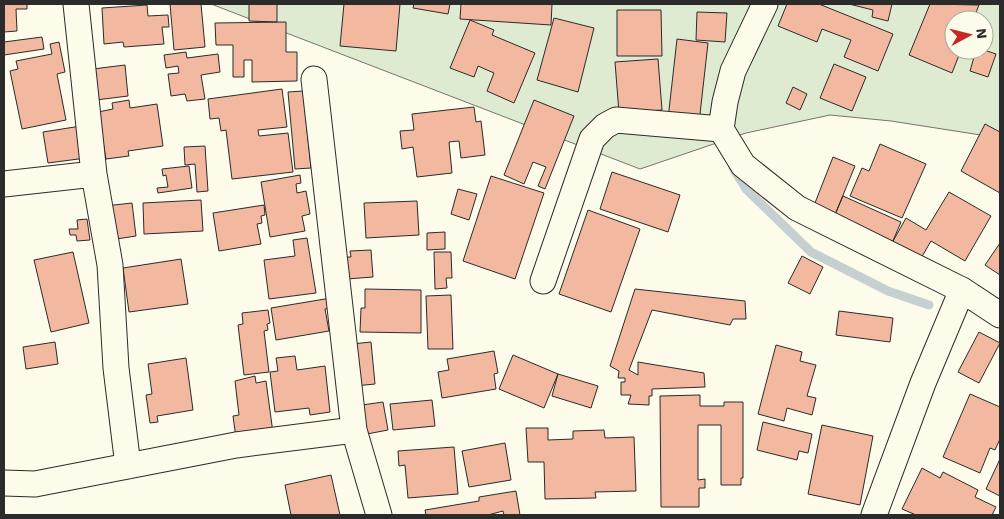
<svg xmlns="http://www.w3.org/2000/svg" width="1004" height="519" viewBox="0 0 1004 519" font-family="'Work Sans',sans-serif">
  <style>
    .green { fill: #deebd1; stroke: #74746e; fill-rule: evenodd }
    .lines { fill: none; stroke-linecap: round; stroke-linejoin: round }
    .stream { stroke: #c7d0d0; stroke-width: 9 }
    .building { fill: #f2b8a0; stroke: #2b2b2b }
    .minor-casing { stroke: #2b2b2b; stroke-width: 27 }
    .minor { stroke: #fdfbea; stroke-width: 25 }
  </style>
  <rect width="100%" height="100%" fill="#fdfbea"/>
  <path class="green" d="M211,4H1000V138L891,121L830,115L746,133L640,169ZM954,20H984V50H954Z"/>
  <g class="lines">
    <path class="stream" d="M733,168L746,189L811,252L888,291L929,305"/>
  </g>
  <path class="building" d="M4,4H27V9H16L17,31L4,32Z
    M170,4H201L205,47L174,50Z
    M249,4H277V22L249,21Z
    M344,4H400L396,51L340,46Z
    M414,4H450L448,14L413,8Z
    M461,4H552L551,25L460,19Z
    M787,4H819L893,34L878,71L844,57L851,40L822,29L817,42L778,26Z
    M849,4H892L888,21L872,17L873,10Z
    M930,4L979,5L973,20H954V50H961L952,73L909,55Z
    M147,5L148,16L168,15L169,27H162L164,44L124,47L123,42L104,44L102,8Z
    M617,10H661L662,56H617Z
    M697,12L727,13L725,42L696,40Z
    M554,18L594,28L578,92L537,80Z
    M470,20L494,30L492,35L535,53L514,103L487,91L494,73L478,66L474,77L450,68Z
    M286,22V52H297V81L252,82V60H244V77H233V45H216L215,23Z
    M42,37L44,49L4,55V42Z
    M677,39L708,43L699,123L668,119Z
    M59,42L65,72L57,74L66,120L22,129L10,71L18,69L16,61L52,54L50,44Z
    M976,50H984L996,54L988,77L970,71Z
    M186,52L187,58L218,54L220,72L201,75L205,99L187,101L185,94L171,96L168,74L179,73L178,66L166,68L164,55Z
    M658,59L662,110L619,113L615,62Z
    M834,64L866,77L852,111L820,98Z
    M125,65L128,96L88,101L85,70Z
    M793,87L807,94L800,110L786,103Z
    M282,89L287,127L258,130L259,136L288,133L293,172L232,179L226,130L221,131L219,118L210,119L208,99Z
    M303,91L311,168L295,169L288,92Z
    M129,100L130,108L157,104L163,146L128,151L129,156L106,159L98,112L113,109L112,103Z
    M534,100L574,116L545,189L538,186L546,167L533,162L524,184L504,175Z
    M474,107L476,122L481,121L485,155L461,158L459,141L449,142L452,173L417,177L413,147L402,149L400,131L414,130L412,114Z
    M985,124L1000,132V193L961,171Z
    M81,126L86,158L48,163L43,132Z
    M880,144L926,164L902,218L850,196L862,168L869,171Z
    M205,146L208,191L197,192L195,164L185,165L184,147Z
    M833,157L855,166L834,217L813,208Z
    M189,166L192,188L158,193L157,188L168,187L166,175L163,176L162,169Z
    M612,172L680,195L668,232L600,209Z
    M300,175L301,183L296,184L297,193L306,191L310,214L302,216L305,231L270,237L261,182Z
    M491,176L544,193L515,279L463,261Z
    M458,189L477,194L469,220L451,214Z
    M949,192L991,216L965,261L931,241L920,260L892,243L906,218L926,230Z
    M843,196L901,222L892,243L834,217Z
    M201,200L203,231L144,234L143,203Z
    M417,201L419,235L366,238L364,203Z
    M132,203L136,236L110,240L105,206Z
    M264,205L265,215L261,216L262,223L257,224L261,244L219,251L213,213Z
    M588,210L640,229L611,312L559,294Z
    M87,219L90,240L77,241L76,235H70L69,229H78L77,220Z
    M445,232V249L427,250V233Z
    M307,238L316,293L269,299L264,260L295,256L293,240Z
    M1000,243V275L985,265Z
    M371,250L373,277L347,279L346,257H351L350,251Z
    M73,252L89,323L51,332L34,260Z
    M434,252H451L452,278H446L447,288L435,289Z
    M802,256L823,267L810,294L788,283Z
    M181,259L188,304L129,312L123,268Z
    M365,289L421,290V333L360,332L361,308H365Z
    M635,289L745,301L746,319H733L730,325L652,310L629,370L638,375V362L704,373L705,387L652,389V396H649V405L628,404L631,395H621V382H625V378H618L619,371L610,366Z
    M451,295L453,349H428L426,296Z
    M331,298L332,308L325,309L329,331L276,340L271,308Z
    M268,310L270,323L267,324L268,330L264,331L269,372L244,375L238,325L243,324L242,313Z
    M839,311L893,318L890,342L836,335Z
    M979,332L1000,343L979,383L958,372Z
    M55,342L58,364L26,369L23,347Z
    M371,342L375,384L355,386L352,344Z
    M776,345L802,352L800,361L816,365L807,396L816,398L812,415L787,408L784,421L758,414Z
    M494,351L498,373L494,374L496,389L442,398L438,372L449,370L447,359Z
    M513,355L558,374L544,408L499,389Z
    M295,356L297,370L325,366L330,412L310,415L309,408L275,412L270,372L278,371L276,358Z
    M186,358L193,410L157,416L158,422L150,423L146,395L152,394L148,364Z
    M558,374L598,386L591,408L552,396Z
    M255,376L256,383L266,381L273,433L236,438L233,416L239,415L235,381Z
    M970,394L1000,407V439L995,450L990,448L980,473L943,457Z
    M700,395V406H724V402H743V478H741V485H721V425H698V480L705,479V488H699V507H661L660,396Z
    M432,400L435,426L393,430L390,404Z
    M383,402L388,430L367,434L362,405Z
    M763,422L812,434L808,453L799,451L797,460L757,450Z
    M822,425L873,436L860,505L808,494Z
    M526,428H548V440L573,439V431L604,430L605,438L634,437L636,491L595,492L596,498L545,499L544,462H528Z
    M505,443L511,480L469,487L462,451Z
    M454,447L458,494L408,498L405,465L399,466L398,451Z
    M1000,459V496L986,489Z
    M922,468L940,478L943,472L978,490L975,497L996,507L992,515H916L902,509Z
    M331,475L340,515H291L285,485Z
    M516,491L520,515H504L503,511L488,515H426L425,510L479,501V497Z"/>
  <g class="lines">
    <defs>
      <path id="minor" d="M76,4L94,174L110,265L116,368L128,466
        M765,4L733,71L725,102L721,129L743,165L797,208L962,290L1000,315
        M314,79L354,430L379,515
        M4,184L94,174
        M543,281L592,139L605,126L616,120L721,129
        M4,483L35,484L236,445L354,430
        M874,515L923,383L962,290"/>
    </defs>
    <use href="#minor" class="minor-casing"/>
    <use href="#minor" class="minor"/>
  </g>
  <rect width="1004" height="519" fill="none" stroke="#2b2b2b" stroke-width="10"/>
  <g transform="translate(969 35) rotate(83)"><circle r="24" fill="#fdfbea" stroke="#a9a89e"/>
  <path d="M0-4L9 19L0 12L-9 19Z" fill="#c62828"/>
  <text y="-8" font-size="14" font-weight="bold" text-anchor="middle" fill="#2b2b2b">N</text>
  </g>
</svg>
